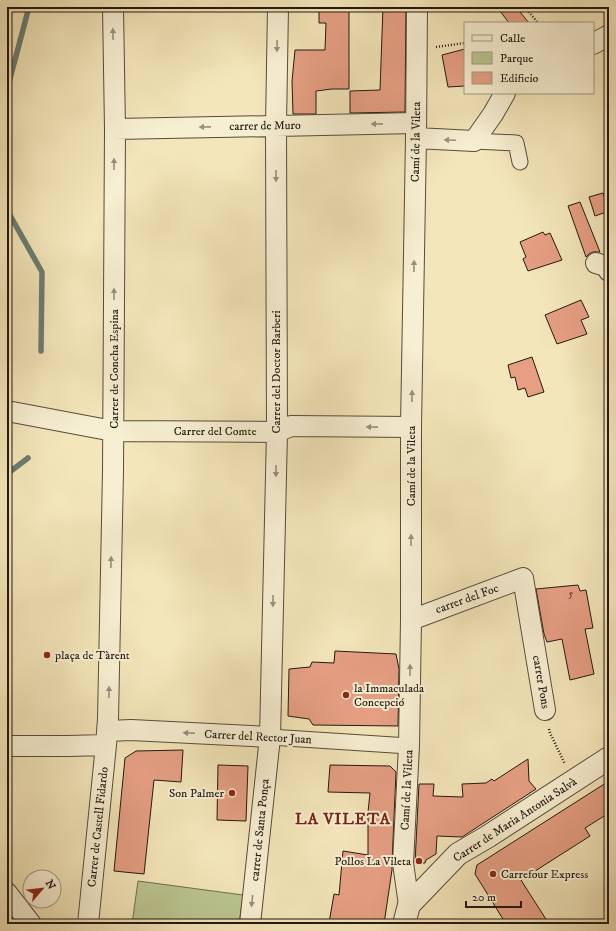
<svg xmlns="http://www.w3.org/2000/svg" width="616" height="931" viewBox="0 0 616 931" font-family="'IM FELL DW Pica',serif">
  <style>
    .green { fill: #bac590; stroke: #6e6f51 }
    .lines { fill: none; stroke-linecap: round; stroke-linejoin: round }
    .stream { stroke: #6b7d72; stroke-width: 5.5 }
    .building { fill: #e69f83; stroke: #231912 }
    .pedestrian-casing { stroke: #574c3c; stroke-width: 17 }
    .minor-casing { stroke: #574c3c; stroke-width: 22 }
    .tertiary-casing { stroke: #574c3c; stroke-width: 24 }
    .path { stroke: #231912; stroke-width: 2.5; stroke-dasharray: 1 2; stroke-linecap: butt }
    .pedestrian { stroke: #f7efd2; stroke-width: 15 }
    .minor { stroke: #f7efd2; stroke-width: 20 }
    .tertiary { stroke: #f7efd2; stroke-width: 22 }
    .oneway { fill: #988f7c }
    .poi-dot { fill: #8f2418; stroke: #f7efd2; stroke-width: 1.5 }
    .labels { text-anchor: middle; dominant-baseline: central; stroke-width: 4; stroke-linejoin: round; paint-order: stroke }
    .number-label { font-size: 10px; fill: #543a2e }
    .street-label { font-size: 12px; fill: #231912; stroke: #f7efd2 }
    .poi-label { font-size: 12px; fill: #231912; stroke: #f7efd2; text-anchor: start }
    .district-label { font-size: 16px; font-weight: bold; letter-spacing: 1px; fill: #7a1f14; stroke: #f7efd2 }
  </style>
  <rect width="100%" height="100%" fill="#f3e6ba"/>
  <filter id="stains"><feTurbulence type="fractalNoise" baseFrequency=".005" numOctaves="4"/><feColorMatrix values="0 0 0 0 .2 0 0 0 0 .09 0 0 0 0 .02 0 0 0 .5 -.17"/></filter>
  <radialGradient id="worn" r=".72"><stop offset=".6" stop-color="#630" stop-opacity="0"/><stop offset="1" stop-color="#630" stop-opacity=".3"/></radialGradient>
  <path class="green" d="M138,881L243,895L239,924H132Z"/>
  <g class="lines">
    <path class="stream" d="M7,90L29,7
      M7,210L42,272L41,351
      M7,474L28,458"/>
  </g>
  <path class="building" d="M383,7H406L405,112L350,113V91L380,90Z
    M497,7H516L529,23H509Z
    M319,8L349,10V89H332L316,91V114H293L292,81L295,50H325L326,23H319Z
    M465,49V86L448,87L442,55Z
    M603,193L609,211L595,216L589,197Z
    M580,202L600,252H593L589,254L586,257L568,206Z
    M543,232L545,235L550,233L562,260L528,271L523,259L526,257L520,242Z
    M581,300L589,317L581,320L587,334L557,344L545,315Z
    M532,357L544,392L528,397L525,388L518,390L515,377L511,378L508,365Z
    M578,585L580,591L586,590L593,628L585,629L594,674L570,680L562,639L547,642L544,634L536,589Z
    M335,651L396,654L399,669L398,726L313,725L309,719L288,716L289,669L310,667L312,662L334,663Z
    M183,750L181,782L154,780L144,874L114,871L125,758L136,751Z
    M528,759L529,781L536,789L462,837L437,836L436,854L426,860L425,863H415L419,784H434L433,796L463,797L462,784L486,783L492,779L494,781Z
    M218,765L248,766L246,821L217,820Z
    M330,765L390,766L396,772L392,863V870L384,924L329,923L334,894L339,895L343,851L368,855V812L370,793L328,792Z
    M609,781V813L585,828L590,836L521,880L549,924H506L475,874L477,865Z"/>
  <g class="lines">
    <defs>
      <path id="pedestrian" d="M474,141L516,143L520,162
        M270,737L409,746"/>
      <path id="minor" d="M593,44L609,35
        M115,129L276,126L416,123
        M416,138L474,141L493,114L505,93
        M596,263L608,267L609,271
        M7,411L113,431L277,432L291,426L411,427
        M411,620L523,578L545,710
        M108,731L131,730L270,737
        M7,746H68L106,745
        M7,893L31,924
        M409,905L403,863L409,746L411,620V427L416,138L417,7
        M88,924L106,745L108,719L113,471L115,129L113,7
        M250,924L270,737L277,432L276,126L278,7"/>
      <path id="tertiary" d="M404,924L409,905L458,854L487,837L609,758"/>
    </defs>
    <use href="#pedestrian" class="pedestrian-casing"/>
    <use href="#minor" class="minor-casing"/>
    <use href="#tertiary" class="tertiary-casing"/>
    <path class="path" d="M525,7L538,23
      M436,47L465,43
      M549,729L550,733L565,764"/>
    <use href="#pedestrian" class="pedestrian"/>
    <use href="#minor" class="minor"/>
    <use href="#tertiary" class="tertiary"/>
  </g>
  <defs><path id="oneway-solid" d="M-6-.8H1V-3.2L6.5 0L1 3.2V.8H-6Z"/></defs>
  <g class="oneway">
    <use href="#oneway-solid" transform="translate(113 34) rotate(-91)"/>
    <use href="#oneway-solid" transform="translate(277 46) rotate(91)"/>
    <use href="#oneway-solid" transform="translate(377 124) rotate(179)"/>
    <use href="#oneway-solid" transform="translate(205 127) rotate(179)"/>
    <use href="#oneway-solid" transform="translate(450 140) rotate(-177)"/>
    <use href="#oneway-solid" transform="translate(114 164) rotate(-90)"/>
    <use href="#oneway-solid" transform="translate(276 176) rotate(90)"/>
    <use href="#oneway-solid" transform="translate(414 266) rotate(-89)"/>
    <use href="#oneway-solid" transform="translate(114 294) rotate(-90)"/>
    <use href="#oneway-solid" transform="translate(412 396) rotate(-89)"/>
    <use href="#oneway-solid" transform="translate(372 427) rotate(-179)"/>
    <use href="#oneway-solid" transform="translate(276 471) rotate(91)"/>
    <use href="#oneway-solid" transform="translate(411 540) rotate(-90)"/>
    <use href="#oneway-solid" transform="translate(111 562) rotate(-89)"/>
    <use href="#oneway-solid" transform="translate(273 601) rotate(91)"/>
    <use href="#oneway-solid" transform="translate(410 670) rotate(-89)"/>
    <use href="#oneway-solid" transform="translate(109 692) rotate(-89)"/>
    <use href="#oneway-solid" transform="translate(189 733) rotate(-177)"/>
    <use href="#oneway-solid" transform="translate(252 901) rotate(96)"/>
  </g>
  <g class="poi-dot">
    <circle cx="47" cy="655" r="4"/>
    <circle cx="346" cy="695" r="4"/>
    <circle cx="232" cy="793" r="4"/>
    <circle cx="419" cy="861" r="4"/>
    <circle cx="493" cy="874" r="4"/>
  </g>
  <g class="labels">
    <g class="number-label">
      <text x="571" y="594">5</text>
    </g>
    <g class="street-label">
      <text transform="translate(265 126) rotate(-1)">carrer de Muro</text>
      <text transform="translate(416 142) rotate(-89)">Camí de la Vileta</text>
      <text transform="translate(114 369) rotate(-90)">Carrer de Concha Espina</text>
      <text transform="translate(276 372) rotate(-90)">Carrer del Doctor Barberi</text>
      <text x="215" y="431">Carrer del Comte</text>
      <text transform="translate(411 466) rotate(-90)">Camí de la Vileta</text>
      <text transform="translate(467 599) rotate(-20)">carrer del Foc</text>
      <text transform="translate(541 682) rotate(80)">carrer Pons</text>
      <text transform="translate(258 737) rotate(3)">Carrer del Rector Juan</text>
      <text transform="translate(407 790) rotate(-87)">Camí de la Vileta</text>
      <text transform="translate(515 820) rotate(-33)">Carrer de Maria Antonia Salvà</text>
      <text transform="translate(98 827) rotate(-84)">Carrer de Castell Fidardo</text>
      <text transform="translate(260 830) rotate(-84)">carrer de Santa Ponça</text>
    </g>
    <g class="poi-label">
      <text x="55" y="655">plaça de Tàrent</text>
      <text x="354" y="688">la Immaculada<tspan x="354" dy="14">Concepció</tspan></text>
      <text x="224" y="793" text-anchor="end">Son Palmer</text>
      <text x="411" y="861" text-anchor="end">Pollos La Vileta</text>
      <text x="501" y="874">Carrefour Express</text>
    </g>
    <g class="district-label">
      <text x="343" y="819">LA VILETA</text>
    </g>
  </g>
  <rect width="616" height="931" fill="none" stroke="#f3e6ba" stroke-width="24"/>
  <rect x="8" y="8" width="600" height="915" fill="none" stroke="#231912" stroke-width="2"/>
  <rect x="12" y="12" width="592" height="907" fill="none" stroke="#231912"/>
  <rect x="464" y="22" width="130" height="72" fill="#f7efd2" stroke="#a29985"/>
  <rect x="472" y="35" width="20" height="6" fill="#f7efd2" stroke="#a29985"/>
  <text x="500" y="42" font-size="12" fill="#231912">Calle</text>
  <rect x="472" y="52" width="20" height="12" fill="#bac590" stroke="#a29985"/>
  <text x="500" y="62" font-size="12" fill="#231912">Parque</text>
  <rect x="472" y="72" width="20" height="12" fill="#e69f83" stroke="#a29985"/>
  <text x="500" y="82" font-size="12" fill="#231912">Edificio</text>
  <g transform="translate(42 889) rotate(62)"><circle r="19" fill="#f7efd2" stroke="#a29985"/>
  <path d="M0-3L7 15L0 10L-7 15Z" fill="#8f2418"/>
  <text y="-6" font-size="11" font-weight="bold" text-anchor="middle" fill="#231912">N</text>
  </g>
  <path d="M466 901v6h55v-6" fill="none" stroke="#231912" stroke-width="2"/>
  <text x="472" y="901" font-size="12" fill="#231912" stroke="#f7efd2" stroke-width="3" paint-order="stroke">20 m</text>
  <rect width="100%" height="100%" filter="url(#stains)"/>
  <rect width="100%" height="100%" fill="url(#worn)"/>
</svg>
